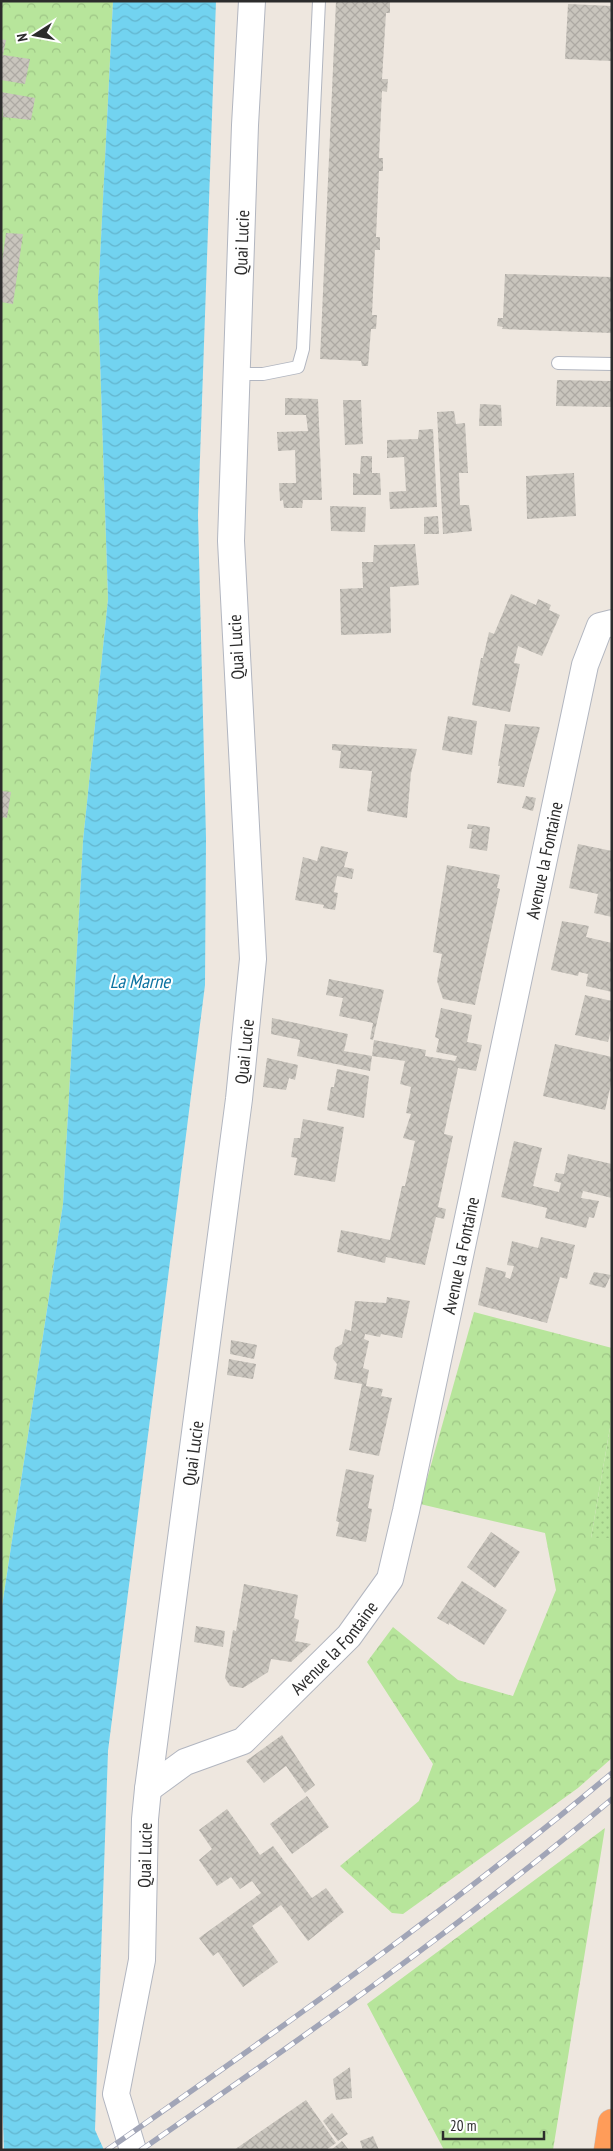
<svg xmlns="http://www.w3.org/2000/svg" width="613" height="2151" viewBox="0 0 613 2151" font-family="'PT Sans Narrow',sans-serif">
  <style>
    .grass { fill: url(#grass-dots) }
    .forest { fill: url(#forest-crowns) }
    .water { fill: url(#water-waves) }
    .building { fill: url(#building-cross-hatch) }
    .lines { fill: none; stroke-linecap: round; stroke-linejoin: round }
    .lane-casing { stroke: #b2b6c0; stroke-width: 14 }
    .street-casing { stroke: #b2b6c0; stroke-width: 28 }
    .highway-casing { stroke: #c8c8c8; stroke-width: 29 }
    .lane { stroke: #fff; stroke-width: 12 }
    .street { stroke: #fff; stroke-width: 26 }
    .highway { stroke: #ff9c59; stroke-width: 28 }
    .rail-casing { stroke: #a1a5b7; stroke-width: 5.5 }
    .rail { stroke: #fff; stroke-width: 4; stroke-dasharray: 11; stroke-linecap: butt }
    .labels { text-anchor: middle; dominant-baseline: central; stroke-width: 4; stroke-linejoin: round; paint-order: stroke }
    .street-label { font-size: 18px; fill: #2c2c2c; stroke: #fff }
    .water-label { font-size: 19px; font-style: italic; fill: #0c72a0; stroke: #fff }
  </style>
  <defs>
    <pattern id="grass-dots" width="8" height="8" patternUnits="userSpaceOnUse" patternTransform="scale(1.25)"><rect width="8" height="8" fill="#b7e59b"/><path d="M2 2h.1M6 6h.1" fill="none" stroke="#9ec586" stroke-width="1.8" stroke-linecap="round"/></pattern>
    <pattern id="forest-crowns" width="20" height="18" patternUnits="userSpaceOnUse" patternTransform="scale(1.25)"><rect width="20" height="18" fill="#b7e59b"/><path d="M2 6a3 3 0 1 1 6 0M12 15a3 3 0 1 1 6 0" fill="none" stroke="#9ec586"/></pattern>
    <pattern id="water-waves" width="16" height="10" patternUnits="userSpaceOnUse" patternTransform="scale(1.25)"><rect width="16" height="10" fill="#72d3f0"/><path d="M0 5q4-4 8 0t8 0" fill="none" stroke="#63b5ce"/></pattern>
    <pattern id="building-cross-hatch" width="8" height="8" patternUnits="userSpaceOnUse" patternTransform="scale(1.25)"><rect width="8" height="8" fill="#c9c5bd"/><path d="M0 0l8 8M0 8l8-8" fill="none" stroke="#ada9a3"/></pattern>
  </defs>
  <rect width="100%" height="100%" fill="#eee7df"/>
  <path class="grass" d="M612,1416V1538H591Z"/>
  <path class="forest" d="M1,1H113L98,298L108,599L83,841L63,1204L1,1613Z
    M474,1312L612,1348V1416L591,1538H612V1758L578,1788L403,1914L392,1913L340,1866L419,1801L433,1764L367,1662L393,1627L458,1680L513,1696L556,1590L545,1533L420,1504Z
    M605,1828L553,2150H444L367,2004Z"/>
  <path class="water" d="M113,1H216L198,515L206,838L205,985L108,1751L95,2130L104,2150H4L1,2066V1613L63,1204L83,841L108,599L98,298Z"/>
  <path class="building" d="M336,1H390V13H386L382,79H388L387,92L382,91L379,158H383V171H379L376,237H380V250H375L372,315H377L376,329H371L368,366H362L361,361L320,359Z
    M568,4L612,6V61L565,59Z
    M1,39L6,40L3,55L30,59L25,84L1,80Z
    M1,92L35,98L31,120L3,117Z
    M6,233L23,234L13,304L1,302V269Z
    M505,274L612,277V333L502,329L503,327L497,326L498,318H503Z
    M557,380L612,381V407L556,406Z
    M285,398L318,399L322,500H303L302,508H284L283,500L280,501L279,483H296L295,450L278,451L277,432L308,431L306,415H285Z
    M343,400H361L363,444L345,445Z
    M480,404L501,405L502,426H479Z
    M454,411L456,424L465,423L468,473H459L460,505H469L472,531L443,534L437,412Z
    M433,429L437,507L390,509L389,492L406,491L404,457L387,458V440L418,439L419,430Z
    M361,456H372V473H380L381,495H353V473L360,474Z
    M574,473L576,516L527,519L526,476Z
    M330,506L366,507L365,532L331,531Z
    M438,516L439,534H424V517Z
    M415,544L419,585L390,587L391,633L341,635L340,589L363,588L362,562H373L374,545Z
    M511,594L536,605L538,599L551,605L549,610L560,615L542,656L518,646L514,663L520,664L510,712L472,705L481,658H483L489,632L494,634Z
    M448,716L477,721L472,755L442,750Z
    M505,724L540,727L524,787L497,783L500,766H498Z
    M332,744L417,749L411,773L407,818L367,811L372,771L339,768L341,751L332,750Z
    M1,791L11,792L7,818L1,817Z
    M526,796L536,798L533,811L522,808Z
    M468,824L490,827L487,851L469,848L472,829H467Z
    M578,844L612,851V917L594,913L598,894L569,888Z
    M321,846L348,852L344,867L354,869L352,879L337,876L334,892L338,893L335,910L323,908L324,905L295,900L303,857L317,861Z
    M447,865L500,875L497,888L500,889L475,1005L443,999L437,981L442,954L433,952Z
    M562,921L589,926L586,937L612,943V992L586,986L588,974L579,972L578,976L551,970Z
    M329,979L384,990L373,1040L370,1039L373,1023L339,1016L343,998L326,995Z
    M585,995L612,1001V1025L608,1042L575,1035Z
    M441,1008L472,1015L467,1042L482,1045L476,1071L458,1068L444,1134L453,1136L438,1207L446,1209L444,1219L436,1217L425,1265L386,1257L385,1263L337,1252L341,1230L390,1240L402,1186H405L415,1141L403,1138L411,1114L406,1113L411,1087L400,1084L405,1061L372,1056L374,1040L426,1050L425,1056L455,1061L457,1056L436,1052L439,1039L435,1037Z
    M272,1018L348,1034L344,1051L372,1056L370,1071L297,1056L300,1040L271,1034Z
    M555,1044L612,1057V1080L605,1110L543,1096Z
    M267,1058L298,1065L295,1080L289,1078L286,1090L263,1087Z
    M337,1069L369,1076L364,1118L327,1110L331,1087H334Z
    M303,1119L344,1127L335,1182L294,1175L297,1158L291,1157L294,1138H300Z
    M514,1141L542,1148L533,1186L559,1192L561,1183L554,1181L556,1173L564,1174L568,1154L612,1164V1198L583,1191L581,1198L599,1201L594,1218L589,1217L586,1228L545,1218L547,1208L501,1197Z
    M541,1237L575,1245L567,1279L560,1277L547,1323L478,1305L486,1267L506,1272L505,1277L510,1279L514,1266L507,1265L512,1241L538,1248Z
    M594,1272L611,1275L605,1288L589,1284Z
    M387,1297L410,1301L402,1338L381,1334L380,1337L365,1334L364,1339L369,1341L363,1368L369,1370L366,1386L383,1389L381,1396L392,1398L379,1456L349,1450L362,1384L334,1379L337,1364L333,1359L335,1348L342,1344L345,1329L351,1331L355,1301L386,1303Z
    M231,1340L257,1345L254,1359L230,1354Z
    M229,1359L256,1364L253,1379L227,1375Z
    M346,1469L374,1475L368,1508L372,1509L366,1542L336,1536L339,1522L336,1521Z
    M491,1532L520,1552L495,1588L467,1567Z
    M462,1581L507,1610L484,1645L449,1623V1625L437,1618Z
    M244,1584L298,1595L294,1618L299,1620L295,1641L311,1644L291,1662L271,1659L268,1672L243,1688L230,1686L225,1678L233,1630L236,1631Z
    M196,1626L225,1631L223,1647L194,1642Z
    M282,1735L315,1785L305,1793L286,1766L264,1783L246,1761Z
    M307,1796L329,1827L292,1854L270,1824Z
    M227,1809L260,1855L273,1846L312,1898L326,1888L344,1912L308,1941L281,1905L252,1926L278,1962L243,1987L218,1952L213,1956L199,1938L261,1893L252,1881L240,1889L231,1877L217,1886L199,1860L212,1849L199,1830Z
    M350,2067L352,2098L336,2100L333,2079Z
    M306,2100L336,2143L326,2150H234Z
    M332,2113L348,2134L338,2141L323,2121Z
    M373,2136L379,2150H363L360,2141Z
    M342,2141L349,2150H331Z"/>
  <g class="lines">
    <defs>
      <path id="lane" d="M558,363L612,364
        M237,374H263L298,367L303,349L319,1"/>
      <g id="street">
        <path id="s1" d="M148,1789L185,1762L243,1741L349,1636L390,1579L406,1511L585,665L600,626L612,623"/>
        <path id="s2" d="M133,2150L116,2094L142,1960L145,1819L148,1789L239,1099L253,959L231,541L245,125L252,1"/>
      </g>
      <path id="highway" d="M608,2150L612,2123"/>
    </defs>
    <use href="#lane" class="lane-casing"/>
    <use href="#street" class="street-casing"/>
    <use href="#highway" class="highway-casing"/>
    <use href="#lane" class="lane"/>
    <use href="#street" class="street"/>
    <use href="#highway" class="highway"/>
    <defs>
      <path id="rail" d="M107,2150C279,2030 451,1908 612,1773
        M141,2150C301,2039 463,1925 612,1799"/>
    </defs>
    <use href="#rail" class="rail-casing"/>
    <use href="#rail" class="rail"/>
  </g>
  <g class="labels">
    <g class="street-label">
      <text stroke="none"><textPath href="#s2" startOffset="1920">Quai Lucie</textPath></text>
      <text transform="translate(236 647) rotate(-93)">Quai Lucie</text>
      <text stroke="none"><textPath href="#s1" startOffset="1062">Avenue la Fontaine</textPath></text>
      <text stroke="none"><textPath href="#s2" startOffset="1110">Quai Lucie</textPath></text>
      <text stroke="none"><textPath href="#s1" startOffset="658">Avenue la Fontaine</textPath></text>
      <text stroke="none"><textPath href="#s2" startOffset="705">Quai Lucie</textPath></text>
      <text stroke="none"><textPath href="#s1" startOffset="238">Avenue la Fontaine</textPath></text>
      <text stroke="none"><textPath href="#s2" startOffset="300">Quai Lucie</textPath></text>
    </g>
    <g class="water-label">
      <text x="140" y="981">La Marne</text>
    </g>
  </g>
  <rect width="613" height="2151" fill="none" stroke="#2c2c2c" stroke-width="5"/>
  <g transform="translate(35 35) rotate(259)" stroke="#ffffff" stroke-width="4" paint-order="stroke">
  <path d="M0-4L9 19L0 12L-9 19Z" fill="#2c2c2c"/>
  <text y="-8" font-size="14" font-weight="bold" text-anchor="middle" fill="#2c2c2c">N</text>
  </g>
  <path d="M443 2131v8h101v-8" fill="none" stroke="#2c2c2c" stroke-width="2.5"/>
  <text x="450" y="2131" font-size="15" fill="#2c2c2c" stroke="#ffffff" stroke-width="4" paint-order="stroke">20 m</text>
</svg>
